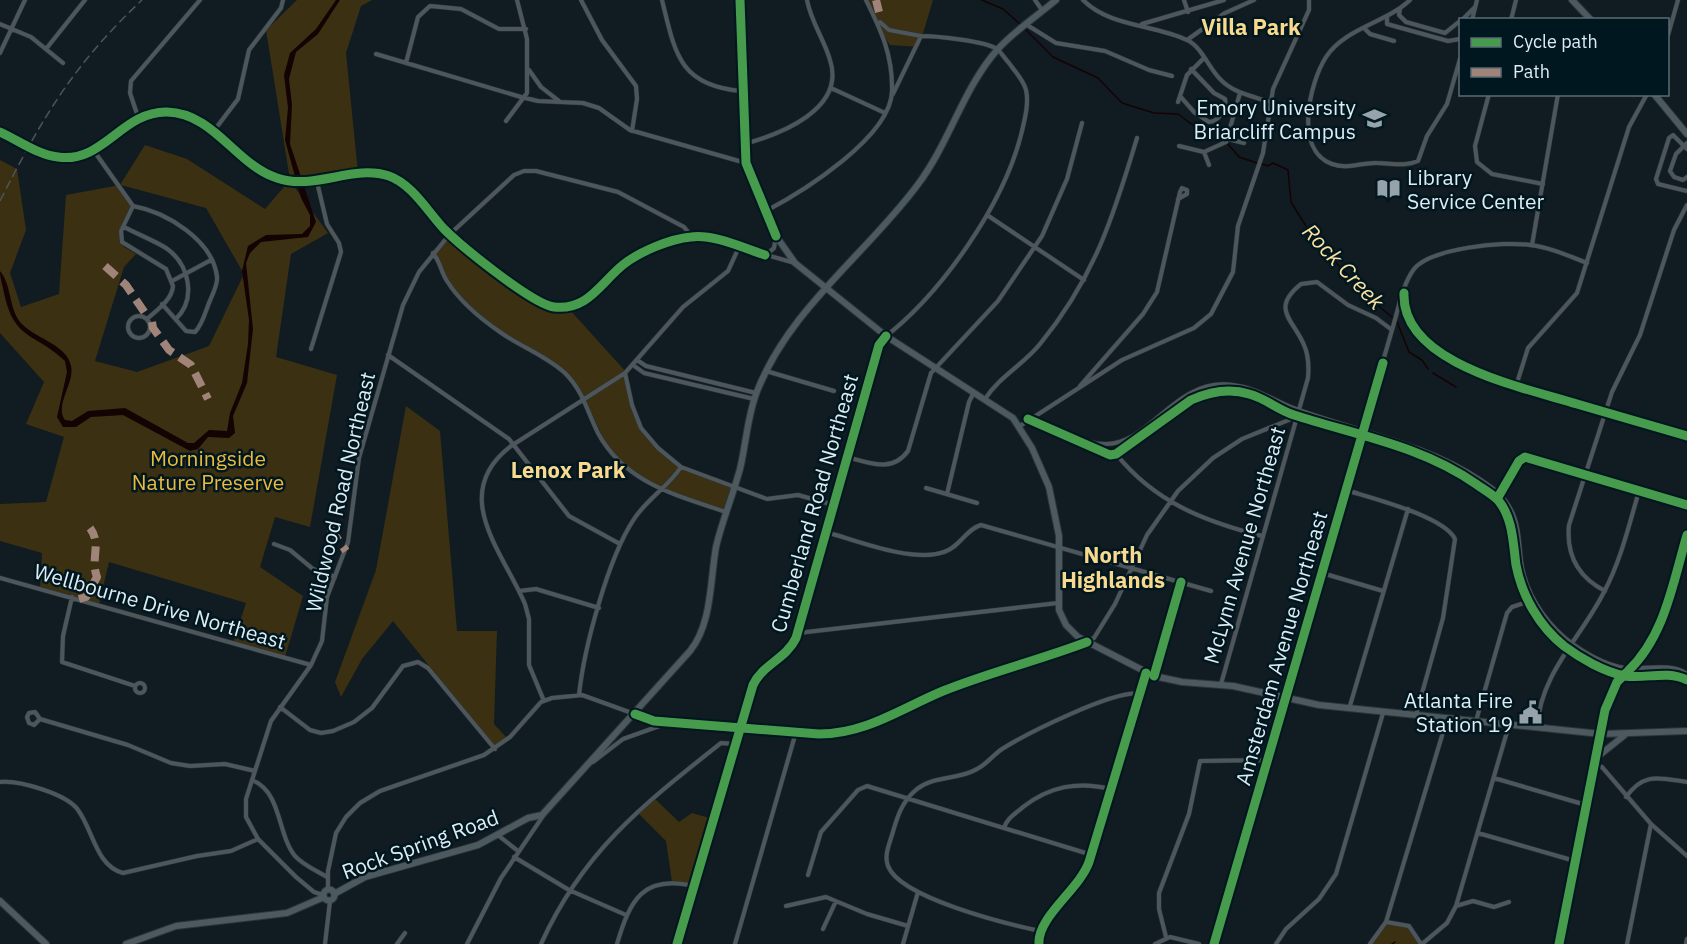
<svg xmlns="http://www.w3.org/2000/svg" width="1687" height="944" viewBox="0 0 1687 944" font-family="'IBM Plex Sans',sans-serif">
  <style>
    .green { fill: #3b3012; fill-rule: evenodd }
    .water { fill: #150303 }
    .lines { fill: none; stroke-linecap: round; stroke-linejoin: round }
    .stream { stroke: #150303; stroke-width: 1.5 }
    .street-casing { stroke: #2c3539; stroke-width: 5 }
    .secondary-casing { stroke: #2c3539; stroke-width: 8 }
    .street { stroke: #4d575b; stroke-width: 4 }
    .secondary { stroke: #4c595e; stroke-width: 6 }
    .rail { stroke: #4c5559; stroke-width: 1.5; stroke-dasharray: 9 4.5; stroke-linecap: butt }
    .quiet { stroke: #a18479; stroke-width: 8; stroke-dasharray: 15 8; stroke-linecap: butt }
    .cycleway-casing { stroke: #011720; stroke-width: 13 }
    .cycleway { stroke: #469c4c; stroke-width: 9 }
    .labels { text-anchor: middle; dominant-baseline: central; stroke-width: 5; stroke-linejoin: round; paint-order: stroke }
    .poi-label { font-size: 21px; fill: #deecf3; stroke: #011720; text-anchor: end }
    .park-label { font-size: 21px; fill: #ebba3b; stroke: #011720 }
    .street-label { font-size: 21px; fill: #deecf3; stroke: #011720 }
    .neighbourhood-label { font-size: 22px; font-weight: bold; fill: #f9d98e; stroke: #011720 }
    .water-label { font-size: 22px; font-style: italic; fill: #fde19f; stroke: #011720 }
  </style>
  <rect width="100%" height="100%" fill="#101c22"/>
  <path class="green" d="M297,0H372L361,6L346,53L358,173L290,181L328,233L291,254L276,357L337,375L310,527L275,517L260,567L303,596L285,657L233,643L246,603L109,562L99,604L40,588L42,553L0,541V504L46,502L64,437L26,424L44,382L0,333V160L17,169L26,230L10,273L21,307L59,294L66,195L120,185L145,145L187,159L265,209L290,180L266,30ZM121,185L206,208L244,274L209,346L137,372L95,361L124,267L136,254L124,247L119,237L131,206Z
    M866,0H933L919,47L890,45C879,31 877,14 866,0Z
    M451,234L532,300L551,308L570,310L627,373L629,399L639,424L655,447L683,469L734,485L727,511C704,503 659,493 641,480C598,452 598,409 568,376C547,353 519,346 495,330C469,313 444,280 431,252Z
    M406,406L440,431L457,631H497L494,724L506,737L495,748L393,621L362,659L341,697L335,682L376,570Z
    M653,797L679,822L692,813L713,819L694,886L672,882L666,841L636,811Z
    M1387,924H1398L1413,929L1420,944H1373Z"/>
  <path class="water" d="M336,0H340L318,34L296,52L289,79L292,105L290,144L316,222L308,237L261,242L250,253L246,263L253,329L247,383L233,416L235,433L229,438L208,437L198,449L190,451L123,415L91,417L76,427H63L57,417L67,372L65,361C36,333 14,341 4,293C3,285 0,280 0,271C13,287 8,311 23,325C37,339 67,345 71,366C75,383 54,405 65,420L72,421L88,411L125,408L188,443H194L209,430L227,431L230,413L242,383L248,344L249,320L242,271L248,246L266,235L302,234L310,226V215L301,198L285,140L288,108L284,75L290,53L316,29Z"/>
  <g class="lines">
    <path class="stream" d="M982,0L1003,9L1021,25
      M1026,30L1053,57L1098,78L1122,103L1154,113L1178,114L1194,126L1214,131L1224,140
      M1228,144L1239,157L1257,163
      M1262,164L1268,166L1273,163L1288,170L1291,202L1314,239L1369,298L1393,318
      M1397,322L1409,352L1422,360L1428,369
      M1433,373L1456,387
      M1392,944L1395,942"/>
    <defs>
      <path id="street" d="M581,0L602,40L636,86L637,99L632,131
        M662,0C675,53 679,86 742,91
        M1035,0L1042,10
        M1083,0C1110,27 1153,24 1187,40C1202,47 1208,67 1220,79C1233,93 1252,96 1270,102
        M1184,0L1188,12
        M1410,0C1386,23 1345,28 1326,57C1310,82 1293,150 1332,164C1348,170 1362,162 1377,163C1391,163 1405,167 1418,161L1427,136L1447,104L1460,59
        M1400,9L1399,15L1406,22L1445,33L1460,21
        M1387,17V24L1448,41L1460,39
        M1462,20L1474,8
        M1472,20L1477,0
        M1511,20L1516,0
        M880,22L889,30L921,36
        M0,24L31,37L63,63
        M1142,24L1224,0
        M1027,25L1056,43L1105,51L1149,70L1172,76
        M1365,29L1370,34L1394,41
        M1668,35L1678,0
        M1187,40L1225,13L1254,0
        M46,49L85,0
        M0,53L25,0
        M376,54L521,97L538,101L583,103L599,108L630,130L746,163
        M406,63L418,17L430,6L461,9L499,29H526
        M529,70L541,87L559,101
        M831,88L885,113
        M1489,94L1475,146L1477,162L1492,174L1543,184
        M1180,96L1194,112L1209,122C1219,122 1227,107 1225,99L1214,93L1191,69
        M1178,102L1187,75L1204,58
        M138,117L130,93L131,81L200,0
        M506,121L527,93V39L517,0
        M0,132C18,140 38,155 58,157C103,164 122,110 167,112C214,113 236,166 278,179C316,191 353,163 390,176C411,184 427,210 442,226C458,244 530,303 551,307C585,313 600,284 622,266C643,249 680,234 706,238L795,263
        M213,132L238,99L249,50L281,8L283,0
        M1228,139L1244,143
        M1687,143L1676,154L1670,171L1674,177L1683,180L1687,177
        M744,144C781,134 846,109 830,60C824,39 811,22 807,0
        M1179,146L1204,152L1226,142L1240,93
        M1687,149L1673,135L1669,138L1656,179L1658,184L1687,191
        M94,151L133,206
        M1204,152L1209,165
        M766,211C802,192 891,137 892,91C893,56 881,30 866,0
        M987,215L1084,280
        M124,227C137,234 153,240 166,248C189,264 197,298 176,319
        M1532,245L1558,94
        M433,253C440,261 441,272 447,281C459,300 481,319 500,332C521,347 545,355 565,373C583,391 587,411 598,433C625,483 676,495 726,512
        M766,255L774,248L776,237
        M172,281L211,260
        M1404,297L1408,320L1416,332L1474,373L1687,436
        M128 327a11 11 0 1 1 22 0a11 11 0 1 1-22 0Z
        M147,319C157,310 172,300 173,286L166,269L122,242L121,231L133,206C166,212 213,240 217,277C218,285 212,295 209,303C205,313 202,325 195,332L186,331L162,304
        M311,349L341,252L339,243L327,224L317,182
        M388,355L509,439L569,516L620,544
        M637,360L646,366L756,393
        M633,365L644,373L754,399
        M766,371L834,391
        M625,373L632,405L641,428L658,448L681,467L767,499L798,495L834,505
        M1080,386L1143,314L1157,292L1180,192L1182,188L1187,190V194L1178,199
        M1516,386L1528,348L1577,293L1629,127L1647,94
        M985,399C999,377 1024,364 1040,344C1094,278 1113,218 1137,138
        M1028,419L1110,455L1116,454L1191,400C1209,392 1230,388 1249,394C1265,398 1278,410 1294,415C1356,435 1422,446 1476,484C1483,489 1492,494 1498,500C1513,518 1513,543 1516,565C1522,596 1539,626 1564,646C1580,658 1604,672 1625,676C1646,679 1667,670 1687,680
        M1020,426L1122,360L1194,328L1211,314L1233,272L1238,226L1263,153L1273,89L1309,10V0
        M1055,430L1059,429C1073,434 1090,445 1106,444C1151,444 1175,377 1233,385C1258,388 1274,401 1296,409C1359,432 1424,442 1481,480C1493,488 1503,495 1510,508C1519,523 1519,544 1521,561C1525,591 1542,618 1565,638C1581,651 1604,665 1625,668C1644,670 1671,662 1687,674
        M1116,454C1155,502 1203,521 1262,536
        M847,457C870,463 892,473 908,451L931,373L998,301L1042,236L1067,179L1082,123
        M926,488L977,503
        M1346,490C1371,498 1444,516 1455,539L1443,618L1416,715
        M947,494L969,402L974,392
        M1500,495L1519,461L1529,457L1687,505
        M826,532C858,541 912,563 944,552C960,547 966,529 981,525L1211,591
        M274,544L290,550L313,569L335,577
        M1322,573L1383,591
        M0,578L311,665
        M519,591L536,589L599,608
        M1605,591C1578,577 1566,555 1569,525L1612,392L1640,335L1674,230L1687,205
        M72,597L63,636L62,662L135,686
        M798,633L1058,603
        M1154,675L1181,582
        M135 688a5 5 0 1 1 10 0a5 5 0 1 1-10 0Z
        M1221,684L1308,378C1309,366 1309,356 1304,345C1293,319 1270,309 1301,284L1317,282L1348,305L1376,318L1392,330
        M579,695C584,648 608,558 634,519C647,499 669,486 681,467
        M544,701L529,665V619L525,604C503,552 448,494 511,446L625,373L683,307L728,271L739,247
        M280,707L310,730L321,733L333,731L354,722L372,708L403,666L418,662L428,668L495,749
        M1349,709L1408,509
        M40,719L34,725L29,723L27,717L29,713L35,712L40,719L128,745L171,763L190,766L225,764L255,771
        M1476,721L1507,613L1512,607L1530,601
        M1537,727C1541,672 1581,638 1604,592C1621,560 1629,525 1639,491
        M1601,734L1607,703L1617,682L1645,652L1658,630L1687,535
        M593,762L623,739L665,724
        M1594,765L1602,767L1651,824L1687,856
        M1494,778L1586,805
        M252,780C282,792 277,834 295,856C303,865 317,871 327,877
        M0,782C19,780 67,794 78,810C93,830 96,866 123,873L197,856L231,851L258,839
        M1626,797C1644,772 1659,778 1687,782
        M1004,828C1007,818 1015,814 1023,807C1050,786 1078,781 1111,789
        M1478,833L1575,861
        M499,836L518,851
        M514,857L569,890L626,915
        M808,875L821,832L858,790L867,786L1092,855
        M328,890V871L336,833L346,817L360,803L380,791L484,755L510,737L541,702L552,698L582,695L654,721L832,734L862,729L943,691L1094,638L1115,604L1147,535L1178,491L1213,458L1242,439L1296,417
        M323,895L314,892L296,877L258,839L246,817V799L271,721L311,665L322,641L327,597L348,542L359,458L403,305L419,272L450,234L514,175L524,171H536L618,192L684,227L692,237
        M786,906L826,897L867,914L908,926
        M1456,906L1473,901L1494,907L1509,902
        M1386,922L1409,926L1421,944
        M823,929L836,901
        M1040,931C1007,924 900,898 888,866C884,856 889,845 892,835C897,817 902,801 917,789C935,775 959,780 977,769C987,764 993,755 1002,749C1026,734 1115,689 1140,694
        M1166,937L1159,909V893L1189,814L1200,761L1267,760
        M325,944L330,901
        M397,944L405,933
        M467,944L501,878L543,816
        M541,944C583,851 644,804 721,743L735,744
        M617,944C630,900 643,874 694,886
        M677,944L753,685C763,664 786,659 796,638L881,340C941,295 1005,203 1022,131C1025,118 1029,103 1026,90C1023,79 1015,72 1009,63C1005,59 1001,52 997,49C985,41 936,36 921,36L893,94
        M735,944L796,732
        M903,944L918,892
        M1039,944C1037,917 1079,890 1089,862L1146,673
        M1155,944L1170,937L1199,944
        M1214,944L1392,330C1398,311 1402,285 1414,269C1431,248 1504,241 1530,245C1549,247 1569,256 1587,263
        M1276,944L1286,929L1319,899L1336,874L1383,713
        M1370,944L1386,922L1447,719
        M1422,944L1447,923L1456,906L1509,725
        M1627,944L1651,824
        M1686,944L1687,939"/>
      <path id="secondary" d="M740,0L746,163L776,236L795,263L886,336L1013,418L1032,448L1049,487L1059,536V610L1066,625L1078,637L1154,676L1182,682L1233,686L1319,705L1601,734L1687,731
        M1572,0L1591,20
        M1654,94L1687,134
        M1596,758L1626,734
        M323.5 895a5.5 5.5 0 1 1 11 0a5.5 5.5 0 1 1-11 0Z
        M334,894L365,877L478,845L528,818L542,815L690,651C712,624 710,581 716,547C722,521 733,495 740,469C746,444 747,419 756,394C788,309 867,254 919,183C950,141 963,89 997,50C1014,31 1037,16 1056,0
        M0,901L46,944
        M126,944L176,926L287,913L324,897
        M1559,944L1601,734"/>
    </defs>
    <use href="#street" class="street-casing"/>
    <use href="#secondary" class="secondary-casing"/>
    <use href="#street" class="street"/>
    <use href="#secondary" class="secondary"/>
    <path class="rail" d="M0,201C42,118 73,65 142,0"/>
    <path class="quiet" d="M876,0L879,12
      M105,266L126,285L145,313
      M152,322L153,328L169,350L191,365L208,399
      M330,528L346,551
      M79,599L86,597L97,577C90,559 102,544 90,528"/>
    <defs>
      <path id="cycleway" d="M740,0L746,163L776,236
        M0,132C18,140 38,155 58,157C103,164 122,111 167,112C214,113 236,165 277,178C315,191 352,164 389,176C412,184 428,212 444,229C461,246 532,304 554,307C588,311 601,282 624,264C641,251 670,239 691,237C714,234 743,248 765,255
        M1404,293C1401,364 1526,388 1577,404C1614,415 1650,425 1687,436
        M1028,419L1110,455L1116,454L1191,400C1209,392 1230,388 1249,394C1265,398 1278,410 1294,415C1356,435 1422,446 1476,484C1483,489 1492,494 1498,500C1513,518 1513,543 1516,565C1522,596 1539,626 1564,646C1580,658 1604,672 1625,676C1646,679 1667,670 1687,680
        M1497,499L1519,461L1525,457L1687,505
        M1628,671C1665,636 1673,582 1687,535
        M1154,676L1181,582
        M635,714L654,721L819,734C866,734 902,708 943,691C990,672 1040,660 1087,642
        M677,944L753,685C763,664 786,659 796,638L879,345L886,336
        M1039,944C1037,917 1079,890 1089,862L1146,673
        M1214,944L1383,363
        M1559,944L1605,710L1617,682L1626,673"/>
    </defs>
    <use href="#cycleway" class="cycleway-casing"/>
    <use href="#cycleway" class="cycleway"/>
  </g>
  <defs>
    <symbol id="university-bare" viewBox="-9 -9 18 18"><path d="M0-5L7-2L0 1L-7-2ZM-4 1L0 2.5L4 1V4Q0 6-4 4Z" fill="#96a3aa" stroke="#011720" stroke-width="2.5" paint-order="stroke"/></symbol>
    <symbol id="library-bare" viewBox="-9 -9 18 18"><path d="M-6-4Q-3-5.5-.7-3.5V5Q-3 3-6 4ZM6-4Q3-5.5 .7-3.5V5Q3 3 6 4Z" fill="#96a3aa" stroke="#011720" stroke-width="2.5" paint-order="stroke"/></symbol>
    <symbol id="civic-bare" viewBox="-9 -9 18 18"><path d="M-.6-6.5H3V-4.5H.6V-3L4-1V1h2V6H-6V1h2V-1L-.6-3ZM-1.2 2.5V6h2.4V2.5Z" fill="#96a3aa" stroke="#011720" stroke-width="2.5" paint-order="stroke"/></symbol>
  </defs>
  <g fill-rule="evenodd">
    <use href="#university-bare" x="1358" y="102" width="33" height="33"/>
    <use href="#library-bare" x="1372" y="172" width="33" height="33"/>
    <use href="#civic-bare" x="1514" y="696" width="33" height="33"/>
  </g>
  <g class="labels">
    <g class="poi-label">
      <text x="1356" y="107">Emory University<tspan x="1356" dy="24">Briarcliff Campus</tspan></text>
      <text x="1407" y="177" text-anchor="start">Library<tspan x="1407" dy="24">Service Center</tspan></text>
      <text x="1513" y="700">Atlanta Fire<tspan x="1513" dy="24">Station 19</tspan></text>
    </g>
    <g class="park-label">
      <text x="208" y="458">Morningside<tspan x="208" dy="24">Nature Preserve</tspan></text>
    </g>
    <g class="street-label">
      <text transform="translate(340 492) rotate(-77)">Wildwood Road Northeast</text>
      <text transform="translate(814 503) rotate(-74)">Cumberland Road Northeast</text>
      <text transform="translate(1244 545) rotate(-74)">McLynn Avenue Northeast</text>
      <text transform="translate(160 606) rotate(16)">Wellbourne Drive Northeast</text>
      <text transform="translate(1281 648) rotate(-74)">Amsterdam Avenue Northeast</text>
      <text transform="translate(420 844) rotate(-20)">Rock Spring Road</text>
    </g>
    <g class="neighbourhood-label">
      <text x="1251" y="26">Villa Park</text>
      <text x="568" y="469">Lenox Park</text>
      <text x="1113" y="554">North<tspan x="1113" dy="25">Highlands</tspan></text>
    </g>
    <g class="water-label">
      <text transform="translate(1344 266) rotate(47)">Rock Creek</text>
    </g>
  </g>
  <rect x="1459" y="18" width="210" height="78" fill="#011720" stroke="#596c74" stroke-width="1.5"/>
  <rect x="1471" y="38" width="30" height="9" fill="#469c4c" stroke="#596c74" stroke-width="1.5"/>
  <text x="1513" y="48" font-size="18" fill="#deecf3">Cycle path</text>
  <rect x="1471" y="68" width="30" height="9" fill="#a18479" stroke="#596c74" stroke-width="1.5"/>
  <text x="1513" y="78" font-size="18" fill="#deecf3">Path</text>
</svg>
